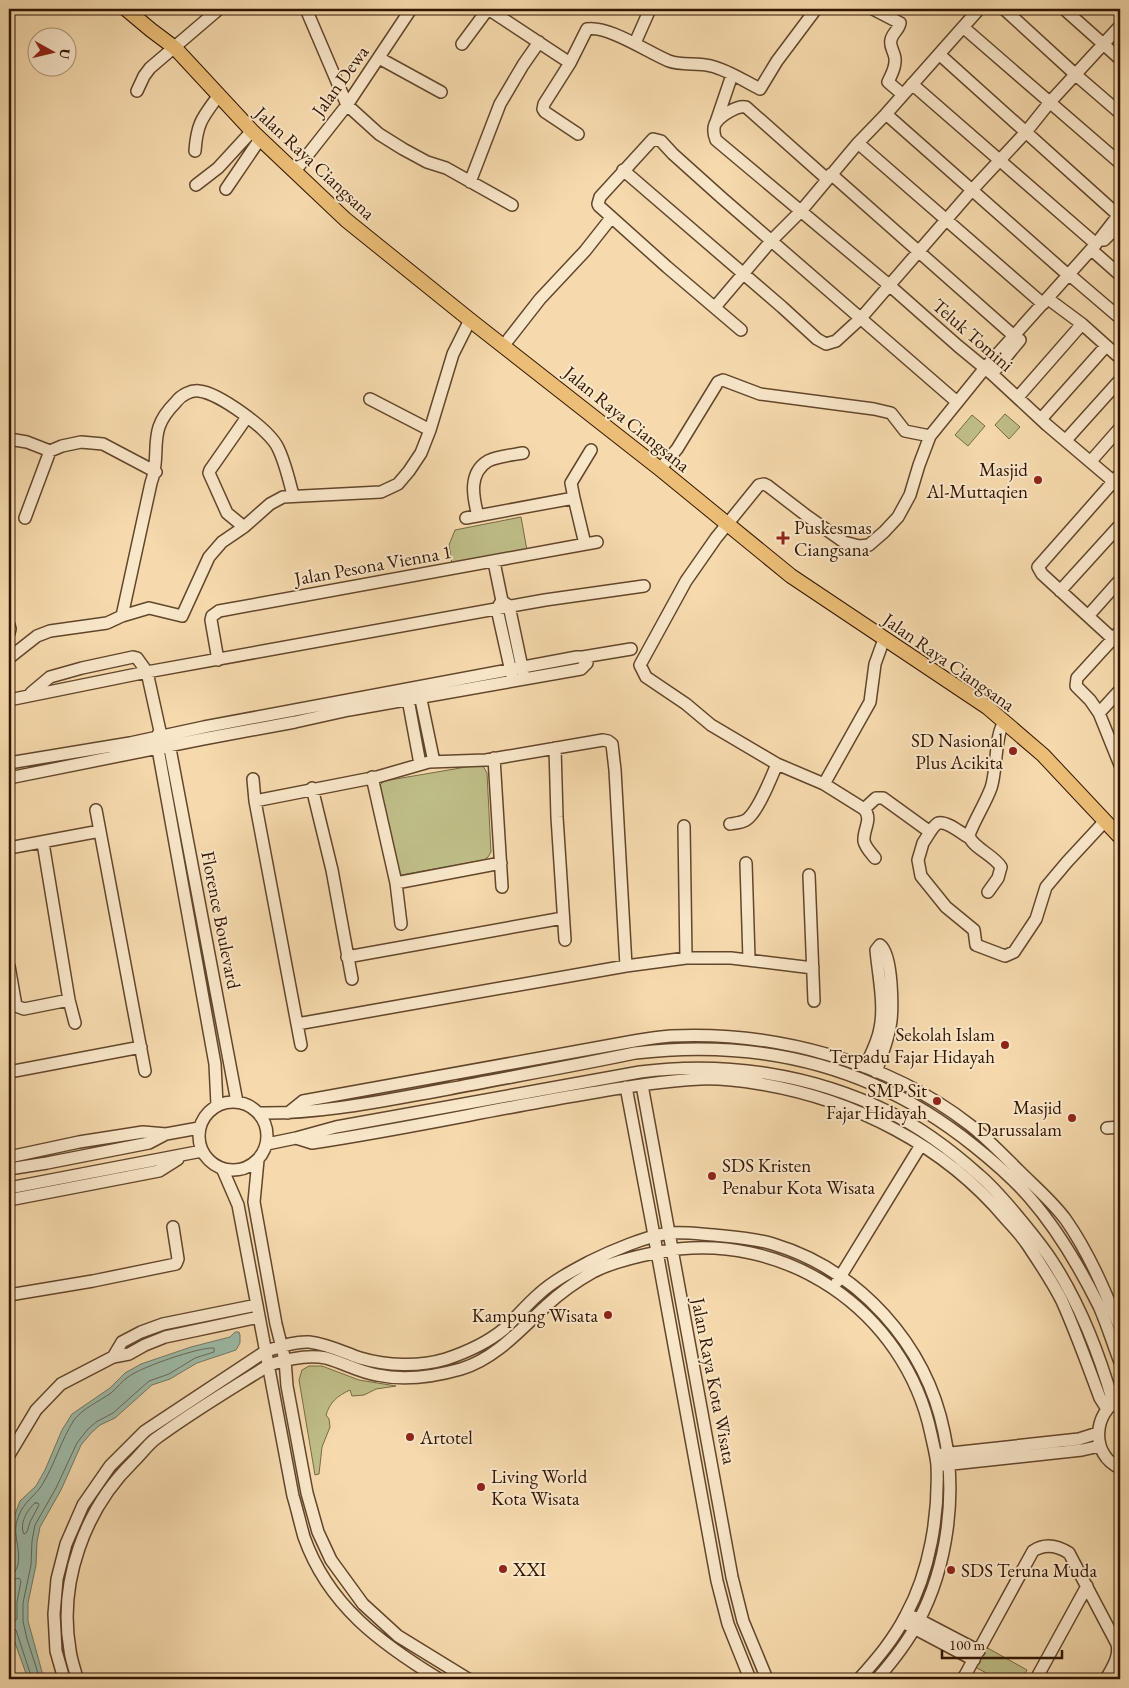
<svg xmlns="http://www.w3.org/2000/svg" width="1129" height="1688" viewBox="0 0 1129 1688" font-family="'EB Garamond',serif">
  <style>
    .green { fill: #bfbe88; stroke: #786a44 }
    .water { fill: #9dbba9; stroke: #727965 }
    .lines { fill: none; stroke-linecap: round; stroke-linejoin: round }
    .shore { stroke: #676854; stroke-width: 1 }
    .minor-casing { stroke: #62462b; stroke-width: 14 }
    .major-casing { stroke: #311500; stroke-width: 16 }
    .minor { stroke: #f9e7ca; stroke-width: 11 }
    .major { stroke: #ebbd76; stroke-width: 14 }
    .poi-dot { fill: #8f2418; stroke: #f9e7ca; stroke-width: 2 }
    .labels { text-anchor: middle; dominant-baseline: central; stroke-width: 4; stroke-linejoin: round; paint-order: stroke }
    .street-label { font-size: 19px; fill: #311500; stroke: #f9e7ca }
    .poi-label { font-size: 19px; fill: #311500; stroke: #f9e7ca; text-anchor: end }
  </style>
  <rect width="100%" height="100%" fill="#f6daad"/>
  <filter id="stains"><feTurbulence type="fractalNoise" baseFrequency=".004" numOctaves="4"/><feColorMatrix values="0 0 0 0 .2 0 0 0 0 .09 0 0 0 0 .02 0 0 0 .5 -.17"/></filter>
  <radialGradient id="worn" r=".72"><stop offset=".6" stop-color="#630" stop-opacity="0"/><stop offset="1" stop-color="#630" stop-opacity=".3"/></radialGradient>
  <path class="green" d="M1005,414L1020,427L1009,439L995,425Z
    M972,415L985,426L968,446L955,435Z
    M521,517L528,556L453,570L449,545L455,530Z
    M478,765L483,766L487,773L491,852L488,857L484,860L401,875L395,873L377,790L380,785L384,781Z
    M309,1366H322L359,1380L396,1386L376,1389L364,1395L352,1396L350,1390C337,1396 330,1402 326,1415L329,1419L330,1427L322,1447L319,1474L315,1475L299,1380L302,1370Z
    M984,1646L1027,1670L1022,1679H998L973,1666Z"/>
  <path class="water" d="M235,1332H239L240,1335V1343L236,1350L197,1363L170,1379L152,1385L115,1418L100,1425L91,1433L81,1445L61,1490L40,1527L37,1542L36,1565L28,1603V1621L44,1679H28L9,1626V1584L14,1555L11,1525L20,1501L36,1486L45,1470L62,1430L72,1414L110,1388L125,1373L141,1364L191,1347L230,1337Z"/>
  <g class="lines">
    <path class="shore" d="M35,1503H38L39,1505L30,1522L27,1532L24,1534C19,1524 27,1510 35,1503Z
      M9,1575L13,1574C25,1561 14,1541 16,1526C16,1523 18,1518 19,1515C24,1502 35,1496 42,1485C55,1464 61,1440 74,1420C83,1408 100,1401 111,1393C117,1388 122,1381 128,1377C141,1367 199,1347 214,1348V1352L195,1358L169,1374L149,1381L113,1413L96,1422L87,1430L77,1443L56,1488L35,1525L32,1541L31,1565L23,1603V1621L27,1639L37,1670L39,1679
      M9,1581L19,1578L21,1581L17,1602V1619L15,1621L9,1620
      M9,1626L13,1627L16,1630L32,1679"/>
    <defs>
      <path id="minor" d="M306,9L347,105L379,134L403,149L427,162L446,168L512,205
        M488,9L570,63
        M873,9L900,23C899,30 892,33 891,40C889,46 895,53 895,59C896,68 891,75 888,82L902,94
        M1004,9L1076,75L1120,113
        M1064,9L1120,59
        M963,27L1120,163
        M635,43L650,9
        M462,44L488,9
        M939,54L1118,215
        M379,58L441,92
        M912,84L1096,244
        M137,91L144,76L150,68L219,9
        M886,114L1068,275
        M716,122L732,75
        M578,134L545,112L543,109L544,104L570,63L587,29C608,25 649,53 669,61C682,66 698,62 711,66C728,70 744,81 760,89L777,61L816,9
        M858,143L1043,304
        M195,151C197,122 203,117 219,95
        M623,170L782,307L817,339L826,344L836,341L861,318L972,190L1026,132L1050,102L1120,26
        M295,171L347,105L411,9
        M831,174L1014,336
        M827,179L746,107C737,105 720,116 715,124C713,129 714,135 716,140L889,285L958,346L992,374L1047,425L1120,487
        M470,182L500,104L523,65L539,42
        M196,185L218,168L252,131
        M226,189L260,139
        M1104,240L1113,231L1120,234
        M1094,252L1120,275
        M1072,277L1120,318
        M1051,301L1082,324L1120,358
        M715,307L771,241L801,211L858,143L886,114L979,9
        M741,330L667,267L599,206L598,204L600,197L653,139L661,141L673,154L722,198L957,402
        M504,345L540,299L585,251L611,218
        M992,374L1020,340
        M1018,397L1082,324
        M370,399L430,430
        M1041,419L1106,346
        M9,439L27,442L50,451
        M1066,440L1120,380
        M1091,461L1120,428
        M660,469L677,449L718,382L723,380L760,394L874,409L891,413L905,431L930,436
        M574,498L585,544
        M478,516C473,497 468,473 488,461C498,456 512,455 523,453
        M25,518L50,451L62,446L81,442L103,444L156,472
        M466,518L574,498L571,483L591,450
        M244,527L227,513L209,473L210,470L247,417
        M494,562L502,601L509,606L523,672
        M1060,591L1120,525
        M501,602L497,609L512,676
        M122,616L151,483C159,463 153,445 159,427C162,418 170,408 176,402C181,395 191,390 199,391C219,393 270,430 278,448C285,462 289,480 293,495
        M1088,616L1120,580
        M9,625L10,629L9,633
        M1120,631L1077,678L1076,686L1090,700L1099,713L1120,765
        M884,639L875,664L870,702L824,784L864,809L876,798H883L930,832L923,843L918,860L921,876L946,907L974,930L976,945L1005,956L1014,952L1036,919L1046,887L1067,862L1105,821
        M1113,639L1042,574L1038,567L1120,474
        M583,657L631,649
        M9,658L37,636L50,631L107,623L122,616L149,608L182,616L209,557L222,542L244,527L270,504L283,497L381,492L398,484L409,471L421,453L430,430L453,354L470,320
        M218,660L211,620L212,616L219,611L597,542
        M419,690L434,762
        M31,693L50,677L82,668L133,657L137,658L147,672L160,731L156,738L215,1064L217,1105
        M407,694L420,764
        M9,700L147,672L545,600L644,586
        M1099,713L1120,690
        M168,738L237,1102
        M555,748L557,817L565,940
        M494,758L502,887
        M9,763L130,743L204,727L577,657H583L587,659V663L581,669L349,710L295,722L203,739L9,778
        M372,777L396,883L401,924
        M253,779L255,801L301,1045
        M824,784L777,764L711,725L686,704L646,677L640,665L686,581L716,538L759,485L764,484L768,486L807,516L844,542L859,546L869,545L884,532L898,517L910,495L919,465L930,436L985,368L1096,244L1120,213
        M312,788L332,870L352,979
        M255,801L377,777L429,762L486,760L603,740L608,741L612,744L615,770L626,966
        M864,809C873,819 863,829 864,841C865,847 871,853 875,858
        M96,810L145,1071
        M730,824C735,823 741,823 746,820C758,812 771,778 777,764
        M684,826L686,958
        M930,832C932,829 935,825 938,823C947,821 961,833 968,837
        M43,843L69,1000L75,1023
        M9,848L100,831
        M746,863L749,959
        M809,875L814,1001
        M396,883L501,863
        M988,892L998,878L1001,867C994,855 971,847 969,835C975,819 985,804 991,788C997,771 995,733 1004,723
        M347,957L563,918
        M9,966L16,1006L24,1009L69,1000
        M297,1024L626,966L686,958H731L813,968
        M865,1067C871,1054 878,1041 880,1028C885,1005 878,973 876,950L880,945C893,954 893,1012 890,1027C887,1043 881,1057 876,1072
        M9,1072L141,1047
        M642,1085L732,1577L743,1621L767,1679
        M626,1087L651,1219L717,1581L728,1624L750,1679
        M199 1136a34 34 0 1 1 68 0a34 34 0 1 1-68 0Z
        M259,1113C323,1114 386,1100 448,1089C510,1077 573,1066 635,1053C761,1038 875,1066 974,1146C994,1162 1013,1178 1030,1198C1057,1229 1080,1268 1099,1306C1107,1324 1113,1344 1120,1362
        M288,1113L303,1101L634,1041C646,1039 659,1037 671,1036C774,1031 888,1061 970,1125C988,1139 1003,1155 1019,1171C1035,1187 1053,1202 1066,1220C1089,1253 1105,1291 1120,1328
        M1107,1128L1120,1127
        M296,1138L312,1143C399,1130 486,1111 573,1096C615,1089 657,1081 700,1079C720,1078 742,1081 761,1084C855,1100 944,1145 1006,1219C1013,1227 1021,1235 1027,1244C1039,1262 1052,1281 1062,1301C1076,1332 1088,1366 1100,1398L1107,1409
        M267,1144L296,1138L336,1127L640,1072C725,1061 812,1074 889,1112C922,1128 952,1151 979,1175C992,1186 1004,1200 1015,1213C1028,1229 1041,1244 1052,1261C1080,1304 1099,1353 1113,1402
        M9,1157L79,1142L143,1132L166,1134
        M258,1160L254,1202L276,1324L285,1360L287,1386L307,1493L318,1532L331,1560L363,1604L398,1636L468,1679
        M222,1168L238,1205L293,1496C297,1509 300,1523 304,1537C328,1605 380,1643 439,1679
        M9,1169L47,1163L149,1143L166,1134L199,1128
        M9,1188L202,1151
        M9,1200L159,1171L178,1159
        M837,1282L921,1145
        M9,1295L93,1281L176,1264L178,1259L173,1227
        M257,1305L163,1324L141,1332L122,1342L113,1357L129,1354L145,1345L165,1337L259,1317
        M1120,1399C1093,1412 1090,1455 1120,1468
        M942,1454L1079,1439L1098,1433
        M9,1455L36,1410L61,1384L113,1357
        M943,1465L1082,1450L1100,1446
        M914,1617L979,1651
        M908,1625L974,1660
        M64,1679L56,1651L54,1614L57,1579L66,1544L83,1505L110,1466L145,1431L266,1351C279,1347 295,1341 309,1342C327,1344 343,1352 360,1358C387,1366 419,1367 446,1359C467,1352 487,1343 504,1329C516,1318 526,1305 539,1294C553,1281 572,1271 589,1262C609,1252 648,1235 671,1233C685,1232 700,1234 714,1235C734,1237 754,1238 773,1244C859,1270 926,1344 944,1432C957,1493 948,1566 918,1622C907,1643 892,1662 877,1679
        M77,1679C75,1669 71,1660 70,1650C58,1582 85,1509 133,1462C140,1455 147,1446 154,1440C190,1413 231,1389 269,1365C287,1359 307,1354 326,1358C344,1363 359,1372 377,1375C405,1381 433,1377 461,1369C495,1359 520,1330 546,1306C559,1294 577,1281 593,1272C612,1262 638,1256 659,1252C783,1228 905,1310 931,1434C933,1444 936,1454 937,1465C939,1515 930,1571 906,1615C894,1639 877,1659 859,1679
        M963,1679L1033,1551C1045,1543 1058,1546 1069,1553L1117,1644C1120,1657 1112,1668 1106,1679
        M1036,1679L1087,1586"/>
      <path id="major" d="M126,9L151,30L175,48L252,131L346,220L470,320L660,469L791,576L987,707L1043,755L1120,837"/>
    </defs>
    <use href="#minor" class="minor-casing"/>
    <use href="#major" class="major-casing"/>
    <use href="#minor" class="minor"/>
    <use href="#major" class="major"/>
  </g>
  <g class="poi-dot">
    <circle cx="1038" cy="480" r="5"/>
    <path d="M780.5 530.5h5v5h5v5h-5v5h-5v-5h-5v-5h5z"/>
    <circle cx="1013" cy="751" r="5"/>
    <circle cx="1005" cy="1045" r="5"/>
    <circle cx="937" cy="1101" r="5"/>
    <circle cx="1072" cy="1118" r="5"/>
    <circle cx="712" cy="1176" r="5"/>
    <circle cx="608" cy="1315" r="5"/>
    <circle cx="410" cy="1437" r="5"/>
    <circle cx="481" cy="1487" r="5"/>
    <circle cx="503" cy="1569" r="5"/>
    <circle cx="951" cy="1570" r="5"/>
  </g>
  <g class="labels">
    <g class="street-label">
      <text transform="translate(340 81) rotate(-54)">Jalan Dewa</text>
      <text transform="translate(315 163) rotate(43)">Jalan Raya Ciangsana</text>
      <text transform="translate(973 335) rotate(41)">Teluk Tomini</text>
      <text transform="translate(627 419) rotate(39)">Jalan Raya Ciangsana</text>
      <text transform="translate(373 565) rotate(-10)">Jalan Pesona Vienna 1</text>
      <text transform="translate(949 662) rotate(35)">Jalan Raya Ciangsana</text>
      <text transform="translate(221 920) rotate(79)">Florence Boulevard</text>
      <text transform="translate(714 1381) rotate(79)">Jalan Raya Kota Wisata</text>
    </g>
    <g class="poi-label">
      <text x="1028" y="469">Masjid<tspan x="1028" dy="22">Al-Muttaqien</tspan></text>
      <text x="794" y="527" text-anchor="start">Puskesmas<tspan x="794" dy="22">Ciangsana</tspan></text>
      <text x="1003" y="740">SD Nasional<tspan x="1003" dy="22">Plus Acikita</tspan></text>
      <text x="995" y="1034">Sekolah Islam<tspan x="995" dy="22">Terpadu Fajar Hidayah</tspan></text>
      <text x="927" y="1090">SMP Sit<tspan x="927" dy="22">Fajar Hidayah</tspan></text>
      <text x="1062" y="1107">Masjid<tspan x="1062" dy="22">Darussalam</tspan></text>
      <text x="722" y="1165" text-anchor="start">SDS Kristen<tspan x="722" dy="22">Penabur Kota Wisata</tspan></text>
      <text x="598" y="1315">Kampung Wisata</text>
      <text x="420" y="1437" text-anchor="start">Artotel</text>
      <text x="491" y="1476" text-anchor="start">Living World<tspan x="491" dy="22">Kota Wisata</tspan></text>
      <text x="513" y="1569" text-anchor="start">XXI</text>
      <text x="961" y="1570" text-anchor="start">SDS Teruna Muda</text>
    </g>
  </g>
  <rect width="1129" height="1688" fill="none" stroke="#f6daad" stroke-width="30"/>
  <rect x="10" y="10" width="1109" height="1668" fill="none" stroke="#311500" stroke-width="2.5"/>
  <rect x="15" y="15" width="1099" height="1658" fill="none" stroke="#311500"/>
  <g transform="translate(52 52) rotate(98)"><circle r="24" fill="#f9e7ca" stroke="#a99379"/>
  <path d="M0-4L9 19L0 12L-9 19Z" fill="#8f2418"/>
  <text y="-8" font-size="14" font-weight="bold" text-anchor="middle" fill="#311500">U</text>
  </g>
  <path d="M942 1650v8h120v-8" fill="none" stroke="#311500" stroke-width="2.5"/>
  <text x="949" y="1650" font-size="15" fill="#311500" stroke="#f9e7ca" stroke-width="4" paint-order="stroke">100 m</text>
  <rect width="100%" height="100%" filter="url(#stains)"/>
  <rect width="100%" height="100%" fill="url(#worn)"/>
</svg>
